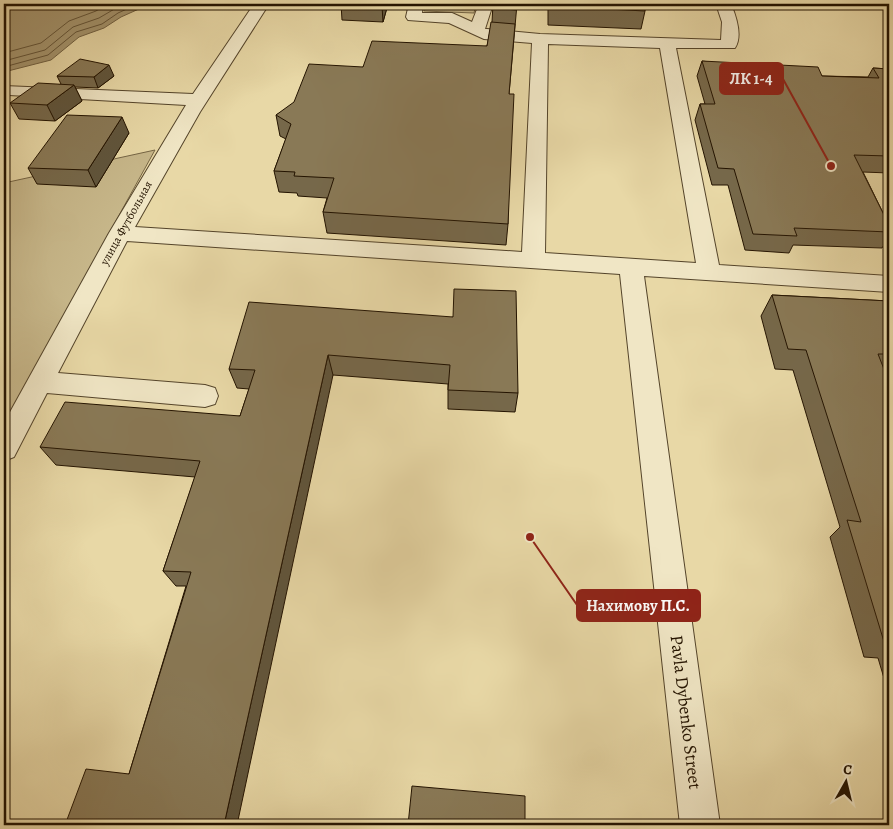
<svg xmlns="http://www.w3.org/2000/svg" width="893" height="829" viewBox="0 0 893 829" font-family="Alegreya,serif">
  <style>
    .green { fill: #c7b78a; stroke: #756545 }
    .water { fill: #a5956e; stroke: #716142 }
    .lines { fill: none; stroke-linecap: round; stroke-linejoin: round }
    .shore { stroke: #645437; stroke-width: 1 }
    .minor-casing { stroke: #54442a; stroke-width: 2 }
    .minor { fill: #f0e6c5; fill-rule: evenodd }
    .wall { fill: #76684a; stroke: #231300 }
    .shaded-wall { fill: #60553c; stroke: #231300 }
    .building { fill: #897956; stroke: #231300 }
    .labels { text-anchor: middle; dominant-baseline: central; stroke-width: 4; stroke-linejoin: round; paint-order: stroke }
    .far-street-label { font-size: 12px; fill: #231300; stroke: #f0e6c5 }
    .near-street-label { font-size: 18px; fill: #231300; stroke: #f0e6c5 }
    .leader { fill: none; stroke: #8f2418; stroke-width: 2 }
    .callout-dot { fill: #8f2418; stroke: #f0e6c5; stroke-width: 2 }
    .callout { fill: #8f2418; stroke: #8f2418; stroke-width: 2 }
    .callout-label { font-size: 16px; text-anchor: middle; font-weight: bold; fill: #fff }
  </style>
  <rect width="100%" height="100%" fill="#e8d8a6"/>
  <filter id="stains"><feTurbulence type="fractalNoise" baseFrequency=".004" numOctaves="4"/><feColorMatrix values="0 0 0 0 .2 0 0 0 0 .09 0 0 0 0 .02 0 0 0 .5 -.17"/></filter>
  <radialGradient id="worn" r=".72"><stop offset=".6" stop-color="#630" stop-opacity="0"/><stop offset="1" stop-color="#630" stop-opacity=".3"/></radialGradient>
  <path class="green" d="M425,4H476L474,13L424,11Z
    M155,150L4,424V183Z"/>
  <path class="water" d="M4,4H150L121,17L104,28L79,37L51,60L4,72Z"/>
  <g class="lines">
    <path class="shore" d="M4,53L41,43L69,21L96,11L107,4
      M4,61L45,50L73,27L99,18L123,4
      M4,67L48,55L76,32L102,24L118,13L138,4"/>
    <defs>
      <path id="minor" d="M254,4H269L200,112L135,227L522,252L532,43L484,39L449,23L408,20L406,17L409,4H423L422,13H452L472,22L479,4H493L485,29H487L540,34L721,40L722,22L716,4H731C736,16 743,36 735,48H676L719,265L889,276V292L644,276L720,825H680L620,274L127,241L58,373L205,385L215,388L218,396L215,404L205,407L47,393L14,457L4,461V423L109,233L186,105L9,95L4,94V86L193,94ZM548,44L660,48L696,263L545,253Z"/>
    </defs>
    <use href="#minor" class="minor-casing"/>
    <use href="#minor" class="minor"/>
  </g>
  <path class="wall" d="M341,4H388L383,22L342,20Z
    M493,4H517L509,94L508,224L506,245L327,233L323,212L327,198L298,196L297,193L279,192L274,171L286,139L280,136L276,115L363,67L487,46L492,22Z
    M548,4H644L645,11L641,29L548,25Z
    M702,61L822,76L868,77L873,68L889,69V173L863,172L889,225V237L882,248L793,245L789,253L745,250L728,185H712L695,120L700,104H705L697,76Z
    M57,76H114L98,88L75,87L82,101L55,121L19,119L10,103L61,84Z
    M129,133L96,187L37,184L28,168Z
    M772,295L889,301V375H886L889,382V695L878,658L864,657L830,537L840,527L793,370L775,369L761,316Z
    M453,317L518,393L515,412L448,409V384L333,375L129,774L186,586H176L163,571L195,477L56,465L40,447L240,416L249,389L237,388L229,369Z"/>
  <path class="shaded-wall" d="M383,4H388L383,22L382,6Z
    M109,65L114,76L98,88L94,77Z
    M74,85L82,101L55,121L47,105Z
    M122,117L129,133L96,187L88,170Z
    M328,355L333,375L237,825H224Z"/>
  <path class="building" d="M341,4H383L382,6L340,5Z
    M493,4H517L516,10L492,8Z
    M550,4H644L645,11L551,6Z
    M491,22L515,24L509,94H514L508,224L323,212L334,178L294,176L295,172L274,171L291,124L276,115L294,102L309,64L363,67L372,41L487,46Z
    M80,59L109,65L94,77L57,76Z
    M702,61L818,67L822,76L879,78L873,68L889,69V156L854,155L889,225V232L794,228L797,236L753,234L734,169L718,168L700,104H715Z
    M38,83L74,85L47,105L10,103Z
    M67,115L122,117L88,170L28,168Z
    M454,289L516,291L518,393L448,390L450,365L328,355L224,825H65L86,769L129,774L191,572L163,571L200,461L40,447L65,402L240,416L255,370L229,369L249,302L453,317Z
    M772,295L889,301V354H878L889,382V645H885L847,520L861,522L806,350L788,349Z
    M412,786L525,796V825H408Z"/>
  <g class="labels">
    <g class="far-street-label">
      <text transform="translate(126 223) rotate(-61)">улица Футбольная</text>
    </g>
    <g class="near-street-label">
      <text transform="translate(686 712) rotate(83)">Pavla Dybenko Street</text>
    </g>
  </g>
  <path class="leader" d="M831 166L783 79M530 537L577 605"/>
  <g class="callout-dot">
    <circle cx="831" cy="166" r="5"/>
    <circle cx="530" cy="537" r="5"/>
  </g>
  <g class="callout">
    <rect x="720" y="63" width="63" height="31" rx="5"/>
    <rect x="577" y="590" width="123" height="31" rx="5"/>
  </g>
  <g class="callout-label">
    <text x="751" y="84">ЛК 1-4</text>
    <text x="638" y="611">Нахимову П.С.</text>
  </g>
  <rect width="893" height="829" fill="none" stroke="#e8d8a6" stroke-width="20"/>
  <rect x="5" y="5" width="883" height="819" fill="none" stroke="#231300" stroke-width="2.5"/>
  <rect x="10" y="10" width="873" height="809" fill="none" stroke="#231300"/>
  <g transform="translate(846 782) rotate(8)" stroke="#f0e6c5" stroke-width="4" paint-order="stroke">
  <path d="M0-4L9 19L0 12L-9 19Z" fill="#231300"/>
  <text y="-8" font-size="14" font-weight="bold" text-anchor="middle" fill="#231300">С</text>
  </g>
  <rect width="100%" height="100%" filter="url(#stains)"/>
  <rect width="100%" height="100%" fill="url(#worn)"/>
</svg>
